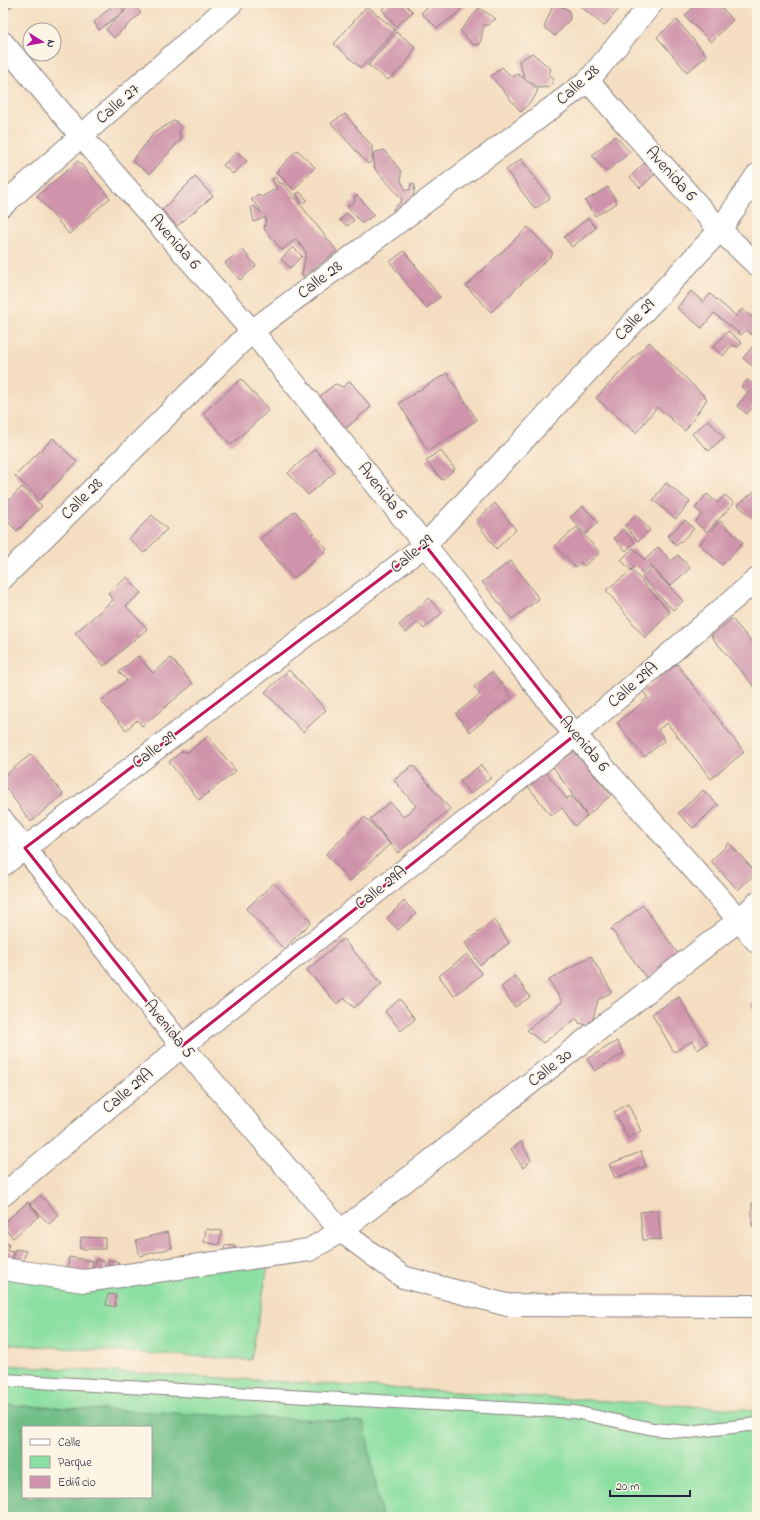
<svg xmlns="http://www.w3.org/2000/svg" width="760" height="1520" viewBox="0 0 760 1520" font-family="'Indie Flower',sans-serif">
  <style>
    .green { fill: #8adfa1; stroke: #56806e; fill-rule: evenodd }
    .forest { fill: #6fbe87; stroke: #487061; fill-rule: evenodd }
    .building { fill: #cf94ab }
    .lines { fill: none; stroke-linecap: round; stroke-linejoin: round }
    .service-casing { stroke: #8b807e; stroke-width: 14 }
    .minor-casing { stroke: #8b807e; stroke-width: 24 }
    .tertiary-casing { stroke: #8b807e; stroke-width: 24 }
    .service { stroke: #fff; stroke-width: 12 }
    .minor { stroke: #fff; stroke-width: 22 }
    .tertiary { stroke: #fff; stroke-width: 22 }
    .marked { fill: none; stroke: #c2185b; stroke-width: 3; stroke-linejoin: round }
    .labels { text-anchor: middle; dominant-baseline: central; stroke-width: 3.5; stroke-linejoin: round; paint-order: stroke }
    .street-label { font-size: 17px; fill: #22223b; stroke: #fcf5e5 }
  </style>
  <rect width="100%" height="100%" fill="#fcf5e5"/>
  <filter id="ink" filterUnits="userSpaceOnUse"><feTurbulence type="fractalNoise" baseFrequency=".025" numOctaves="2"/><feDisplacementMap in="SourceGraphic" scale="8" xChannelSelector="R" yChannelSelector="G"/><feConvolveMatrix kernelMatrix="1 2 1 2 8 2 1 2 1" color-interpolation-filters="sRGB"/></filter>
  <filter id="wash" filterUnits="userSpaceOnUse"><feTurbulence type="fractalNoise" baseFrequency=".012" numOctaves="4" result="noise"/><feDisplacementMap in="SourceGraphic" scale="16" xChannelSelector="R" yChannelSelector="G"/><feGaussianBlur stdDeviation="0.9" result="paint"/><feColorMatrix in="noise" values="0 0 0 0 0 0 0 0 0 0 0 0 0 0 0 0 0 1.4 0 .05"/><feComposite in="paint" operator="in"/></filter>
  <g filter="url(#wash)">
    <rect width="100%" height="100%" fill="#f4ddc0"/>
    <path class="green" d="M268,1266L251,1360L3,1344V1277Z
      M3,1365L757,1410V1517H3ZM23,1427H151V1497H23Z"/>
    <path class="forest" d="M3,1405L364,1422L382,1517H3ZM23,1427H151V1497H23Z"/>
    <g id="blocks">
      <path class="building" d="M3,3H15L3,15Z
        M115,3H117L124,11L99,30L94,22Z
        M124,3H132L141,13L114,38L106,29L126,10L121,6Z
        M389,3H404L413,12L395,27L382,9Z
        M433,3H461L464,6L456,15L437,28L421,13Z
        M554,3L569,10L570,19L555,36L544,27Z
        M580,3H624L604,26L579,5Z
        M697,3H717L733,20L711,42L685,16Z
        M367,6L395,30L361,68L334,44Z
        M479,8L496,19L491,22L489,25H484L480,44L473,45L460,31Z
        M677,20L707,56L687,72L657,37Z
        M396,32L415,46L411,56L403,67L388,80L368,65Z
        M532,53L551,69L549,74L554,78L550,87L539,88L524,77L519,61Z
        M502,67L512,77L518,74L538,90L534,98L521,112L491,76Z
        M345,114L372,146V160L368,164L331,123Z
        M175,120L181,127L179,132L181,139L150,174L132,161L154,133Z
        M615,136L630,152L606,172L592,155Z
        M297,150L315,167L294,190L276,172Z
        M384,150L401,171V181L406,190H410L411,183L415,185L413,199L395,213L393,209L401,202L402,199L375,169L373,153Z
        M237,152L247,161L233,174L223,165Z
        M521,159L550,198L535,209L506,170Z
        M78,161L110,198L69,234L37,196Z
        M644,163L655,174L640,188L630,177Z
        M195,177L213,196L177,226L162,210Z
        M275,177L278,183L284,184L337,251L303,277L302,274L306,252L296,239L282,250L264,229L266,217L254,222L251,207L254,206L261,213L260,208L251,200L258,194L262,197L277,188L272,179Z
        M608,187L617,203L595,216L585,201Z
        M300,192L307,200L302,204L296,194Z
        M357,195L374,215L362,223L347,207L355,201L354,197Z
        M347,213L354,220L347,226L340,220Z
        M588,218L596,228L572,247L564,237Z
        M528,227L553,254L491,312L466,286Z
        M293,247L302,256L290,268L281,259Z
        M242,249L256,266L240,280L225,263Z
        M404,251L440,297L426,308L390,262Z
        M691,291L703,302L710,294L736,316L742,309L757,321V339L746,330L741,335L714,313L702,328L677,308Z
        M728,331L742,343L738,347L732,345L723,356L713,347Z
        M757,341V370L743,358Z
        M649,342L707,399L685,431L657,407L636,433L596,398Z
        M447,373L477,420L428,451L399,403Z
        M241,379L269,410L231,445L203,413Z
        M757,379V402L747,414L737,406L748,392L741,387L747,380L753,384Z
        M350,381L371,407L340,433L314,401L335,384L343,387Z
        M708,420L724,437L709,451L692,434Z
        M53,438L77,462L40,500L15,476Z
        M315,449L335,472L308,495L288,473Z
        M440,450L455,469L442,480L426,461Z
        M666,483L690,502L676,519L653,500Z
        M22,487L42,506L17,531L3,517V506Z
        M757,489V523L738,505Z
        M707,494L717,503L725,495L734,503L707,532L695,522L702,514L695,508Z
        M495,503L516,530L496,549L476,521Z
        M583,506L598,522L586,534L570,517Z
        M295,511L327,549L293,579L260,539Z
        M152,515L167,529L144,553L129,539Z
        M636,515L650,530L638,541L625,526Z
        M685,520L694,529L676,546L668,536Z
        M720,521L743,543L722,565L699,544Z
        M577,527L600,553L584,566L581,562L575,567L555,546Z
        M623,529L635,542L626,551L614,538Z
        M658,547L671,561L678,555L690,568L670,586L650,565L643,573L636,565L631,570L621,560L633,548L645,560Z
        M511,561L539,599L512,619L482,582Z
        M652,568L683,601L673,610L642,577Z
        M632,570L670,612L645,638L606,590Z
        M127,577L141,593L126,606L147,629L104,666L75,633L113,600L108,593Z
        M429,598L442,613L424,629L418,622L406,633L399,625Z
        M732,619L757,648V690L711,636Z
        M138,656L153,673L171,658L193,684L142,726L137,720L126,730L101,701L127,680L119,672Z
        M677,664L744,752L711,779L667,723L658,730L665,740L644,757L617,723L648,698L643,691Z
        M289,670L326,710L303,732L265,692Z
        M492,672L512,697L470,732L456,714L480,694L474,687Z
        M208,736L236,771L199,800L169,762L182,751L188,752Z
        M575,752L611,795L587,816L552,765Z
        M31,754L63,794L31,822L3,784V777Z
        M413,765L450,809L398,853L370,819L390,802L403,817L416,806L394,780Z
        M481,765L491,778L470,794L460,781Z
        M546,772L567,799L571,796L587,816L575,826L562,808L551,816L528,786Z
        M703,790L718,805L693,828L678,813Z
        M365,817L390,844L350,881L326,854Z
        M729,843L756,873L738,890L711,861Z
        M274,883L311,922L284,949L246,909Z
        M404,901L416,914L398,930L387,918Z
        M643,905L679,955L647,979L611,929Z
        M494,920L509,943L480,965L465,943Z
        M343,939L382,984L354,1008L345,998L337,1004L307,970Z
        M467,954L482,974L454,996L439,976Z
        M591,956L612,992L598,1000L591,1026L579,1023L577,1018L543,1043L527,1030L562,1002L549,980Z
        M515,976L530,997L515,1007L501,987Z
        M679,997L707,1044L697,1050L692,1041L674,1052L652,1014Z
        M400,999L415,1019L401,1031L385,1011Z
        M757,999V1013L751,1005Z
        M617,1041L624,1053L595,1071L587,1059Z
        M628,1104L641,1131L628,1138L614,1112Z
        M521,1142L531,1160L523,1168L511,1149Z
        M641,1152L646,1166L615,1178L609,1164Z
        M40,1195L59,1215L49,1224L30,1204Z
        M28,1202L39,1216L13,1238L3,1226V1223Z
        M752,1203H757V1226H752Z
        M658,1210L661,1239L643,1240L640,1212Z
        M206,1229L222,1231L219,1245L204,1242Z
        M168,1232L172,1248L140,1256L136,1240Z
        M81,1237L105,1238V1249H80Z
        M3,1243L9,1244L7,1251L13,1252L11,1261L3,1259Z
        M225,1245L235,1246L234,1256L224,1255Z
        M15,1249L26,1251L22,1266L12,1264Z
        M69,1257L93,1261L90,1275L67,1272Z
        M96,1259L105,1262L103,1275L93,1273Z
        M109,1260L119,1262L116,1272L107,1270Z
        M108,1294L116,1295L115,1307L106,1305Z"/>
    </g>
  </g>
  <g filter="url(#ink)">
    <use href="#blocks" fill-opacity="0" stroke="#8b807e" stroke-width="1"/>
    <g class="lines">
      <defs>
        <path id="service" d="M3,1380L575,1412L653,1429L689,1432L757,1424"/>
        <path id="minor" d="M3,43L81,136L252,331L425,545L575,735L739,920L757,942
          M588,81L720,230L757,265
          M3,205L232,3
          M3,578L252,331L588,81L652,3
          M3,865L425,545L720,230L757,175
          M3,1195L182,1046L575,735L757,579
          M3,1269L84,1281L309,1250L341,1231L403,1277L507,1305L757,1306"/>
        <path id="tertiary" d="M3,821L182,1046L341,1231L739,920L757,903"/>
      </defs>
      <use href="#service" class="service-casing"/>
      <use href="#minor" class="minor-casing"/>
      <use href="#tertiary" class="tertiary-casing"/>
      <use href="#service" class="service"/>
      <use href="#minor" class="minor"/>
      <use href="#tertiary" class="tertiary"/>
    </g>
  </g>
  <path class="marked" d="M425,545L575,735L182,1046L25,848Z"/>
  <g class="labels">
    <g class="street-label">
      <text transform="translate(578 85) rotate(-42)">Calle 28</text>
      <text transform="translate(118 104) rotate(-41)">Calle 27</text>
      <text transform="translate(671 174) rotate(48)">Avenida 6</text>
      <text transform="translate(175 242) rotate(49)">Avenida 6</text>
      <text transform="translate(320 280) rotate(-37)">Calle 28</text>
      <text transform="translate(635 320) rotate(-47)">Calle 29</text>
      <text transform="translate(382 491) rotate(51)">Avenida 6</text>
      <text transform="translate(82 499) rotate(-45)">Calle 28</text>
      <text transform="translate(412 554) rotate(-40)">Calle 29</text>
      <text transform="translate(633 685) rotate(-41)">Calle 29A</text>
      <text transform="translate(584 744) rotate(50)">Avenida 6</text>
      <text transform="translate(154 750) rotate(-37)">Calle 29</text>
      <text transform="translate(381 888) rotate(-38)">Calle 29A</text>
      <text transform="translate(169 1029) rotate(51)">Avenida 5</text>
      <text transform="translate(550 1068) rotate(-38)">Calle 30</text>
      <text transform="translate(128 1091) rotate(-40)">Calle 29A</text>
    </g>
  </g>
  <rect width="760" height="1520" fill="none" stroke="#fcf5e5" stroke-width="16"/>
  <rect x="22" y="1426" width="130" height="72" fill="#fcf5e5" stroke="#a5a1a1"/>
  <rect x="30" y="1439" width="20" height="6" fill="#ffffff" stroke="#a5a1a1"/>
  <text x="58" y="1446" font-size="12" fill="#22223b">Calle</text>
  <rect x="30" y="1456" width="20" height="12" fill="#8adfa1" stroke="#a5a1a1"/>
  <text x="58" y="1466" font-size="12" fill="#22223b">Parque</text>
  <rect x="30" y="1476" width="20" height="12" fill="#cf94ab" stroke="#a5a1a1"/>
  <text x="58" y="1486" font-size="12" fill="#22223b">Edificio</text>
  <g transform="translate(42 42) rotate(101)"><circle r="19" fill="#fcf5e5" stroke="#a5a1a1"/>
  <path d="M0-3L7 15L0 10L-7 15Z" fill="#b5179e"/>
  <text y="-6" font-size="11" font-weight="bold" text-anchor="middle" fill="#22223b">N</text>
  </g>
  <path d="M610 1490v6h80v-6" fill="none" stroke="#22223b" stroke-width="2"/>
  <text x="616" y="1490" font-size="12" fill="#22223b" stroke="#fcf5e5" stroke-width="3" paint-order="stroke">20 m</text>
</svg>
